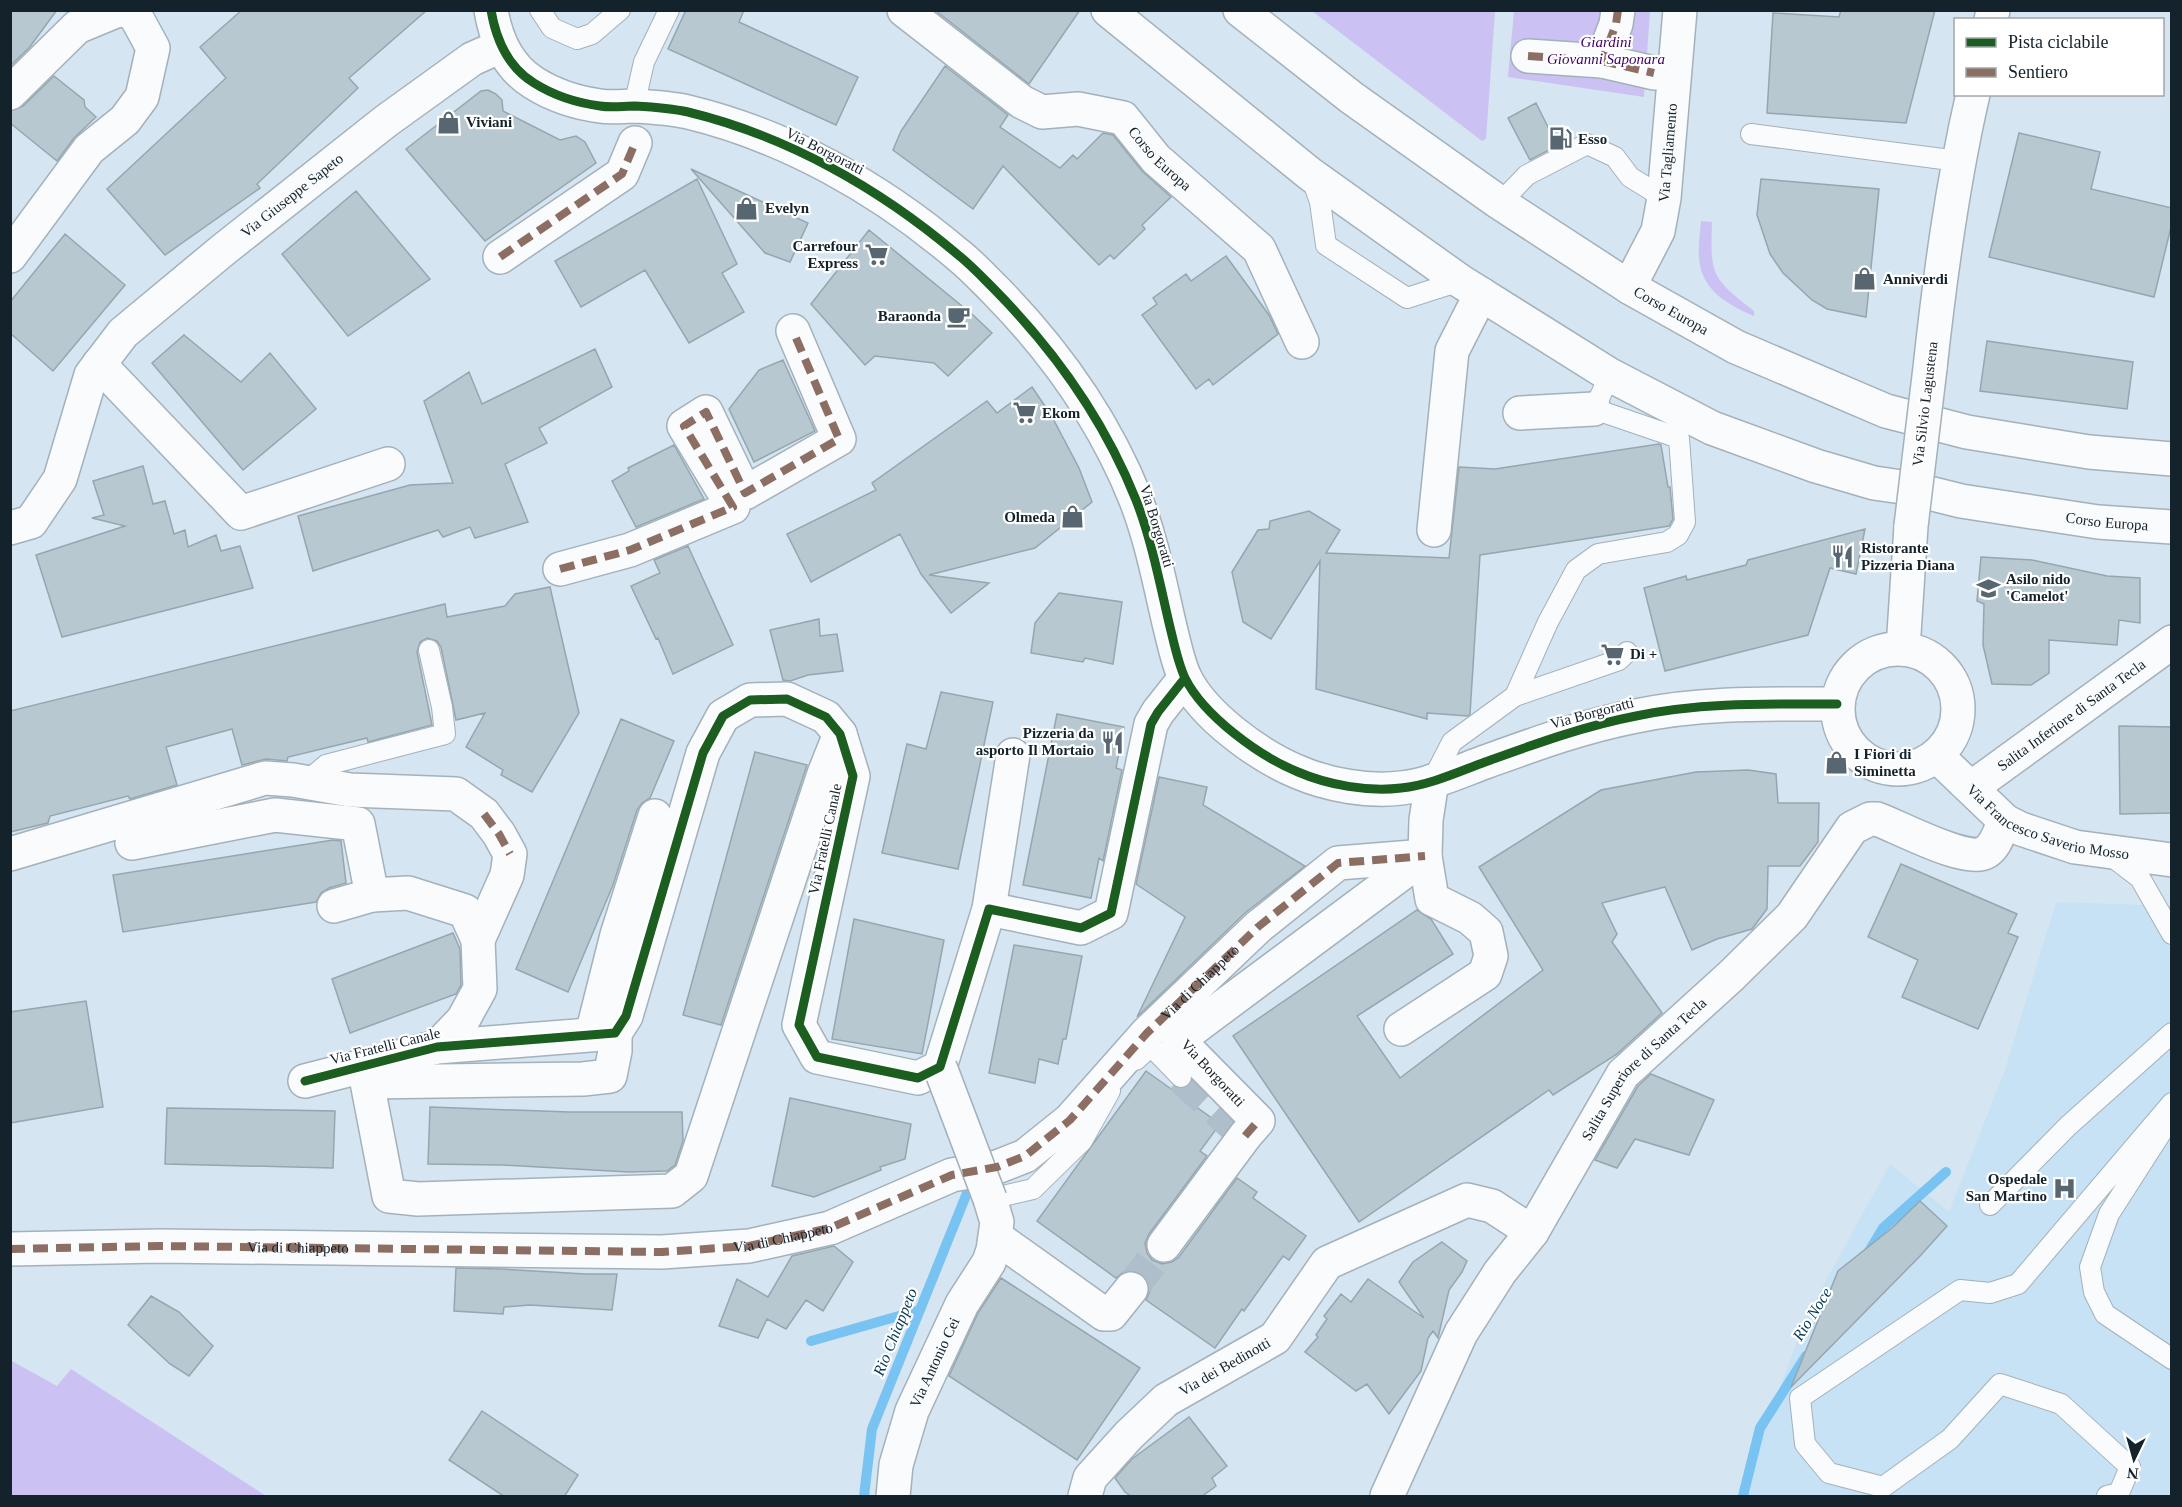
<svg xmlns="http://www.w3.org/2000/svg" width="2182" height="1507" viewBox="0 0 2182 1507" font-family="'Times New Roman',serif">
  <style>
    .built { fill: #c7e2f5 }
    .green { fill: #cbc2f3 }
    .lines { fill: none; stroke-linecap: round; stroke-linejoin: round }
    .stream { stroke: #79c3f3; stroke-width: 10 }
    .building { fill: #b8c8d1; stroke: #96a6ae; stroke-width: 1.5 }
    .street-tunnel { stroke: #aebeca; stroke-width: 33; stroke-dasharray: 33 16; stroke-linecap: butt }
    .lane-casing { stroke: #a3b1bb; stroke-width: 22 }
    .street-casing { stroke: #a3b1bb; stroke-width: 36 }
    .secondary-casing { stroke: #a3b1bb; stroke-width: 36 }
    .primary-casing { stroke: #a3b1bb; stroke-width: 36 }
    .lane { stroke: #f9fbfd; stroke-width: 20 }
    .street { stroke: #f9fbfd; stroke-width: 33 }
    .secondary { stroke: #f9fbfd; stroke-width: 33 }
    .primary { stroke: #f9fbfd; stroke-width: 33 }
    .street-bridge-casing { stroke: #a3b1bb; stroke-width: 36; stroke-linecap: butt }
    .secondary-bridge-casing { stroke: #a3b1bb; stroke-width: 36; stroke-linecap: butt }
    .street-bridge { stroke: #f9fbfd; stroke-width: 33 }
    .secondary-bridge { stroke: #f9fbfd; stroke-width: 33 }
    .quiet { stroke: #8d6e63; stroke-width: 8; stroke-dasharray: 15 8; stroke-linecap: butt }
    .cycleway-casing { stroke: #fff; stroke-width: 13 }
    .cycleway { stroke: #1b5e20; stroke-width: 9 }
    .labels { text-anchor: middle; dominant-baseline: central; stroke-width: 4.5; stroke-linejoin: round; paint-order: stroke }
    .park-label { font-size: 15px; font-style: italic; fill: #3c026b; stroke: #fff }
    .poi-label { font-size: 15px; font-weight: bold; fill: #14222c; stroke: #fff; text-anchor: start }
    .street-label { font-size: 15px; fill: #14222c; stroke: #fff }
    .water-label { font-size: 16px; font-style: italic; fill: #003857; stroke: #fff }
  </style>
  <rect width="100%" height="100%" fill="#d5e5f1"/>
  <path class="built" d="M2056,902L2171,906V1496H1740L1806,1317L1890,1164L1949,1212L2005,1070Z"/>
  <path class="green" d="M1312,11H1495L1486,139L1482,141Z
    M1514,11H1650L1644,97L1508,77Z
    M1701,221L1712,222C1710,276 1712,278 1754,311V316C1728,305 1701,290 1699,258C1698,246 1700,233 1701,221Z
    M10,1360L57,1386L71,1369L266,1496H11Z"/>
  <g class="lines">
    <path class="stream" d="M1868,1253L1883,1228L1946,1172
      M811,1341L920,1310
      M864,1496L872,1429L971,1183
      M1743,1496L1760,1428L1806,1356"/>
  </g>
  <path class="building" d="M10,10H57L29,48L10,66Z
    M242,10H427L349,78L358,88L257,184L260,188L165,255L107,189L226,78L200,47Z
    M686,10H744L739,22L858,77L836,125L668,49Z
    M935,10H1080L1029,84Z
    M1841,10H1935L1906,123L1767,113L1773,13L1839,17Z
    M945,66L1008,115L1000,127L1060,168L1073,155L1077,159L1103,133L1113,135L1142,171L1171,197L1142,225L1145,229L1114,259L1110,255L1099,265L1003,166L973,209L893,150L901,131Z
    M54,76L84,100L85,107L96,117L74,138L57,161L10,123V111L23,106Z
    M488,90L496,94L502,100L503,111L560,140L576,136L585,142L596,163L485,241L406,149L481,91Z
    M1536,103L1551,133L1560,128L1566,141L1530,160L1508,118Z
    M2019,133L2100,152L2091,189L2172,208V223L2154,297L1989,257Z
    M691,169L808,223L790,262L765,253Z
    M697,179L737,264L722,273L744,312L689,343L645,270L581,307L555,261Z
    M1761,179L1879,189L1866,317L1827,309L1812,300L1783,273L1770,254L1757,215Z
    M356,191L430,279L348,336L282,254Z
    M869,230L973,315L992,333L948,376L934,363L875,356L865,365L811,304Z
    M65,234L125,285L53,371L10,333V302Z
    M1226,256L1269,315L1278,334L1213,385L1209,379L1196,389L1142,315L1157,304L1153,298L1186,274L1191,281Z
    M184,335L241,382L270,353L316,409L243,470L152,363Z
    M1987,341L2133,362L2127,409L1980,391Z
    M595,349L612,387L539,428L547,443L505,464L528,522L475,538L470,527L443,537L438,530L313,571L298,516L410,485L453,483L424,401L469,372L482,404Z
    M783,360L815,431L754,462L729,409L759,370Z
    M1032,387L1051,415L1079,468L1092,502L1035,548L929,575L989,583L951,613L921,574L900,534L811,582L787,534L876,490L872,483L987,401L997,413Z
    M1659,444L1661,445L1668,487H1670L1673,519L1669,526L1480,555L1470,714L1468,716L1427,713V719L1316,689L1320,561L1271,639L1243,622L1232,572L1258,530L1269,529L1270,521L1309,511L1340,530L1326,553L1449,558L1459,467L1495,469Z
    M674,445L704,499L636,527L612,481L629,471L628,468Z
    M143,466L153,504L165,501L174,534L185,530L188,547L216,535L221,551L240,546L253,588L62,637L36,555L125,526L92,518L104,515L93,481Z
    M1865,529L1856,574L1830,568L1808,635L1665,671L1644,588L1686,576L1687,580L1746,565L1748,560Z
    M688,546L733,645L673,674L658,638L656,639L631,586L660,573L654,560Z
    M1981,557L2032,560L2107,576L2140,578V623L2119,620L2117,645L2049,640V673L2031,685L1992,684L1983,645L1984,604L1977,601Z
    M550,587L579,713L532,792L501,775L503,770L466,747L485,713L456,720L441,647L437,641L427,638L420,642L417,652L432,725L368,742L367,738L288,757L287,761L266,759L242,765L232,729L166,747L177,785L130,799L128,796L50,816L48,823L10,832V711L445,604L447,617L505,606L515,594Z
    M1059,593L1122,602L1113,664L1085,658L1083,662L1031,653L1035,623Z
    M819,619L820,636L837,634L843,671L808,675L790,681L783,680L770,630Z
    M941,692L993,702L958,869L882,853L907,744L926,749Z
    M1057,714L1124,727L1116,768L1122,770L1103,861L1099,858L1091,898L1023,885Z
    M621,719L674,741L650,798L642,803L637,810L613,885L568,992L516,969Z
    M2119,726L2172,727V813L2120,814Z
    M755,752L807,765L721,1025L683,1015Z
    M1748,770L1776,774L1778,803H1819L1818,842L1800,866H1768L1767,909L1752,929L1717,939L1692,950L1665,887L1602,903L1617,934L1612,942L1662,1013L1617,1054L1553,1095L1549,1090L1359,1222L1233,1036L1417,910L1431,919L1453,954L1357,1016L1400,1078L1543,970L1479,867L1601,790L1696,772Z
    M1159,777L1207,787L1203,805L1305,866L1245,913L1137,1017L1185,917L1136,884Z
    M333,840L341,841L346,883L329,888L321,893L316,902L123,932L113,875Z
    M1901,864L2017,914L2008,933L2018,937L1978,1029L1902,997L1918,960L1868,937Z
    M854,919L944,940L922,1054L832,1039Z
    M453,933L460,949L461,985L456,994L350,1033L332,979Z
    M1014,945L1082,956L1066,1039H1063L1058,1064L1039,1059L1035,1083L989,1073Z
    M86,1001L103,1107L10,1123V1012Z
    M1146,1071L1220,1124L1200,1151L1207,1156L1149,1234L1145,1243L1147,1253L1152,1260L1162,1264L1172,1262L1179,1257L1237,1178L1257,1192L1253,1198L1306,1236L1289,1260L1283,1256L1244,1311L1242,1309L1215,1348L1146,1300L1150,1291L1149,1283L1142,1274L1134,1271H1125L1116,1278L1037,1221Z
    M1651,1074L1714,1100L1689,1155L1635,1139L1617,1168L1595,1160L1638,1086Z
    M790,1098L911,1124L905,1159L880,1167L881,1170L814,1197L772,1186Z
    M430,1107L569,1112H682L683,1141L675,1165L667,1171L629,1172L502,1165L428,1164Z
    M167,1108L335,1111L333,1168L165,1164Z
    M1920,1201L1947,1226L1921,1255L1791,1387L1838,1271L1892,1228Z
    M1442,1242L1467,1261L1462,1272L1449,1290L1438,1338L1433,1331L1428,1338L1421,1371L1389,1414L1367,1384L1356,1391L1305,1352L1318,1337L1316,1335L1327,1319L1324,1316L1341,1294L1351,1302L1368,1279L1424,1318L1399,1282L1413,1262Z
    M834,1246L853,1262L823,1311L806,1300L786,1329L767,1319L758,1338L719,1326L737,1279L768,1297L792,1256Z
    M456,1268L501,1269L585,1274H617L612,1310L530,1305L504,1307L503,1314L454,1311Z
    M1001,1278L1140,1368L1077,1460L949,1376L978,1313Z
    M151,1296L179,1312L213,1346L189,1376L170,1364L128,1325Z
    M482,1411L578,1475L564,1497H505L449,1460Z
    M1189,1417L1227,1466L1212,1478L1216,1486L1201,1497H1132L1125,1492L1115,1478L1132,1459Z"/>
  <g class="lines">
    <path class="street-tunnel" d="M1181,1077L1245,1136
      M1131,1289L1164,1245"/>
    <defs>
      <path id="lane" d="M540,10L552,28L577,39L592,34L620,10
        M634,106L644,62L669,10
        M1751,134L1958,161
        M1311,176L1320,202L1326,245L1407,298L1460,281
        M1500,203L1527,175L1587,144L1615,157L1630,177L1664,198
        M1515,696L1619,660L1627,652
        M1432,781L1452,742L1515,696L1548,622L1576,570L1598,554L1667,542L1678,535L1685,522L1679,438L1594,409L1610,375
        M306,782L326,765L445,734L442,707L429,650
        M2111,856L2140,878L2172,934
        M1136,1060L1151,1046L1181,1077
        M2168,1122L2109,1214L2090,1267L2094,1292L2105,1314L2172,1359
        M990,1199L1033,1189L1082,1141L1110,1091
        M1990,1205L2068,1126L2172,1033
        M2107,1496L2119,1493L2130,1467L2061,1404L2000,1384L1950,1439L1883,1487L1829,1473L1805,1444L1800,1398L1960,1290L1990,1293L2018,1284L2172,1103"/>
      <g id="street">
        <path id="s1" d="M904,10L1022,102L1042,112L1078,109L1123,118L1156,159L1259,249L1302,342"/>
        <path d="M1528,56L1602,61L1616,24L1618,10"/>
        <path d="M1602,61L1654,73"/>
        <path d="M10,93L77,27L118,10"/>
        <path d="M10,256L89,149L125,120L142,97L153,48L135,15L124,10"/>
        <path d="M500,257L622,174L635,143"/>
        <path id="s2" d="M1629,287L1658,231L1664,198L1680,10"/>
        <path d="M99,364L241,513L388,464"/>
        <path d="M1520,413L1594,409"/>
        <path id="s3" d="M10,528L31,522L60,479L91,375L123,333L223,250L386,121L472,59L501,46"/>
        <path d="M1434,530L1452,351L1481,294"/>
        <path d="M560,569L630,550L733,507L684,426L706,412L745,493L839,439L793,331"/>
        <path id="s4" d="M1971,788L2172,642"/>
        <path d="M132,843L275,815L358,824L372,895"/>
        <path d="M10,854L265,778L293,780L350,790L456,794L484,814L499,834L510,854L507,875L478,940"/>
        <path d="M334,906L372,895L408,893L465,911L478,940L480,989L463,1020L437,1047"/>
        <path d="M989,909L1013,755"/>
        <path d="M615,1033V1051L610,1076L583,1079L367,1082L389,1196L418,1199L672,1191L691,1176L824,774L840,734"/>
        <path d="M592,1034L617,935L655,816"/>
        <path d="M305,1081L437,1047L615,1033L626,1016L703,753L723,716L750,700L787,699L826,717L840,734L853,776L799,1025L817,1057L918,1078L940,1067L989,909L1081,928L1111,913L1151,724L1158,712L1185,678"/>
        <path d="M996,1237L1104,1314H1111L1131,1289"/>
        <path d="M1164,1245L1245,1136L1258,1121L1178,1040L1425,856L1426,820L1432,781"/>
        <path d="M10,1249L160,1246L662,1252L749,1246L830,1228L952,1175L997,1167L1025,1156L1070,1120L1147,1033L1258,927L1338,863L1425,856L1432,899L1470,918L1486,932L1491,956L1485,974L1401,1029"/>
        <path id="s5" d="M893,1496L896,1465L912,1411L962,1304L989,1262L993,1250L997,1222L990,1199"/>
        <path id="s6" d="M1085,1496L1090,1478L1129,1435L1166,1400L1275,1338L1327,1263L1467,1200L1492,1206L1532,1232"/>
        <path id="s7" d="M1387,1496L1461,1333L1500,1272L1532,1232L1623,1074L1731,976L1792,916L1852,828L1870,819H1877C1899,827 1967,864 1986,852C1996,846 2000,830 2005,821"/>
      </g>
      <g id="secondary">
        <path d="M491,10C496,40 508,67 534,83C553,95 578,103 600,106C612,108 624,106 635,106C653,107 670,108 688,112C787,136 879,188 957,254C971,265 983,278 995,290C1054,350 1105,422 1136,500C1152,541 1160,585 1170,627C1174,643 1178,663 1185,678C1204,716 1259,756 1298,772C1328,785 1368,792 1401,788C1430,785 1458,772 1485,762C1535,744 1584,726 1636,716C1702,702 1770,704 1837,704"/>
        <path d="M1991,20L1993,10"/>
        <path d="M1930,368C1940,276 1952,185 1973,94"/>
        <path d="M1903,649L1911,526"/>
        <circle cx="1898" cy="709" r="60"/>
        <path id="s8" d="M1937,756L2005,821L2021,829L2075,847L2172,860"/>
      </g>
      <g id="primary">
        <path id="s9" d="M1108,10L1310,174L1460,281L1610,375L1712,428L1816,466L1874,483L1909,488L1961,501L2098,522L2172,527"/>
        <path id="s10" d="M1240,10L1352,98L1500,203L1629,287L1736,347L1886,411L1967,432L2089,452L2172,459"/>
      </g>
    </defs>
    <use href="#lane" class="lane-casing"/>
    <use href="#street" class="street-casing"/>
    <use href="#secondary" class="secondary-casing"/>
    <use href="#primary" class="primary-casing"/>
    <use href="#lane" class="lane"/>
    <use href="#street" class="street"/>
    <use href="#secondary" class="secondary"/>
    <use href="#primary" class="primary"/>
    <defs>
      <path id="street-bridge" d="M940,1067L990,1199"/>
      <path id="secondary-bridge" d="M1911,526L1930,368"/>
    </defs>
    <use href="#street-bridge" class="street-bridge-casing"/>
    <use href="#secondary-bridge" class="secondary-bridge-casing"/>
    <use href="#street-bridge" class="street-bridge"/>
    <use href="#secondary-bridge" class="secondary-bridge"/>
    <g class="quiet">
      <path d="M1528,56L1602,61L1616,24L1618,10"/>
      <path d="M1602,61L1654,73"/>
      <path d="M500,257L622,174L635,143"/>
      <path d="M560,569L630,550L733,507L684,426L706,412L745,493L839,439L793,331"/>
      <path d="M484,814L499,834L510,854"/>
      <path d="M1245,1136L1258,1121"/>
      <path id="s11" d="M10,1249L160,1246L662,1252L749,1246L830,1228L952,1175L997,1167L1025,1156L1070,1120L1147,1033L1258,927L1338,863L1425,856"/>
    </g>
    <defs>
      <path id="cycleway" d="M491,10C496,40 508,67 534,83C553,95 578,103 600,106C612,108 624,106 635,106C653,107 670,108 688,112C787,136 879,188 957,254C971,265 983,278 995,290C1054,350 1105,422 1136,500C1152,541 1160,585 1170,627C1174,643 1178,663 1185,678C1204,716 1259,756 1298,772C1328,785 1368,792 1401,788C1430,785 1458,772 1485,762C1535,744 1584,726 1636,716C1702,702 1770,704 1837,704
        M305,1081L437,1047L615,1033L626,1016L703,753L723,716L750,700L787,699L826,717L840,734L853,776L799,1025L817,1057L918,1078L940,1067L989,909L1081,928L1111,913L1151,724L1158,712L1185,678"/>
    </defs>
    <use href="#cycleway" class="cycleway-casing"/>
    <use href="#cycleway" class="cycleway"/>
  </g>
  <defs>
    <symbol id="shop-bare" viewBox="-9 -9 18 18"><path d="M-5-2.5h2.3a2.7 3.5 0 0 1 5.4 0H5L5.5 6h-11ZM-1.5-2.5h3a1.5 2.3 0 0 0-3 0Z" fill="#586671" stroke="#fff" stroke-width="2.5" paint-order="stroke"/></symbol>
    <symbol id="fuel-bare" viewBox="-9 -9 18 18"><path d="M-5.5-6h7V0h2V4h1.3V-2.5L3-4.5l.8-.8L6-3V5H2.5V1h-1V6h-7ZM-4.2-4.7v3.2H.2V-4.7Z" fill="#586671" stroke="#fff" stroke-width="2.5" paint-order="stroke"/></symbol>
    <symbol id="supermarket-bare" viewBox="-9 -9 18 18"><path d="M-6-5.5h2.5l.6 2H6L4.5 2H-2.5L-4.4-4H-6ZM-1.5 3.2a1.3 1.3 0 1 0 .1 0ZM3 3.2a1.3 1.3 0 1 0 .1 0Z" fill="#586671" stroke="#fff" stroke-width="2.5" paint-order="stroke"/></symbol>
    <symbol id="cafe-bare" viewBox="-9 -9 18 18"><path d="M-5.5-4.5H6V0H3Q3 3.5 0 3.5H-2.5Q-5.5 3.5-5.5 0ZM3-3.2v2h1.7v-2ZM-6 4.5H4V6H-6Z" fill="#586671" stroke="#fff" stroke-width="2.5" paint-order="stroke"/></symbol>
    <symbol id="restaurant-bare" viewBox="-9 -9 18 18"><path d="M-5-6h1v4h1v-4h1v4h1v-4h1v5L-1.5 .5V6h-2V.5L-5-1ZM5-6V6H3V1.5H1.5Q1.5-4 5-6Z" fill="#586671" stroke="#fff" stroke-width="2.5" paint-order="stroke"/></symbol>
    <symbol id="school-bare" viewBox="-9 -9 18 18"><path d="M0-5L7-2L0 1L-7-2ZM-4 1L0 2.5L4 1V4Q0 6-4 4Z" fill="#586671" stroke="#fff" stroke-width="2.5" paint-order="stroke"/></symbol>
    <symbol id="hospital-bare" viewBox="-9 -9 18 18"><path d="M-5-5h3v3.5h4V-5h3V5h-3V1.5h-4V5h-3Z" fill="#586671" stroke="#fff" stroke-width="2.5" paint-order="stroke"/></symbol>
  </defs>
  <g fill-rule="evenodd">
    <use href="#shop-bare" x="432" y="106" width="33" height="33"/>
    <use href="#fuel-bare" x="1544" y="122" width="33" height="33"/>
    <use href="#shop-bare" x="730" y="192" width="33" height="33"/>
    <use href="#supermarket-bare" x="860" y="238" width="33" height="33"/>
    <use href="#shop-bare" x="1848" y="262" width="33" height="33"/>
    <use href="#cafe-bare" x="942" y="300" width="33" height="33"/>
    <use href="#supermarket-bare" x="1008" y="396" width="33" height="33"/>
    <use href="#shop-bare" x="1056" y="500" width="33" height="33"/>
    <use href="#restaurant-bare" x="1826" y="540" width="33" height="33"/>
    <use href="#school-bare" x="1972" y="572" width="33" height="33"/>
    <use href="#supermarket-bare" x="1596" y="638" width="33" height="33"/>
    <use href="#restaurant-bare" x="1096" y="726" width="33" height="33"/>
    <use href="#shop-bare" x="1820" y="746" width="33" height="33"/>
    <use href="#hospital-bare" x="2048" y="1172" width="33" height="33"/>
  </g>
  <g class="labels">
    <g class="park-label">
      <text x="1606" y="42">Giardini<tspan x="1606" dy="17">Giovanni Saponara</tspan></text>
    </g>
    <g class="poi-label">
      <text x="466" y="122">Viviani</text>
      <text x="1578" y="139">Esso</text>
      <text x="765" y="208">Evelyn</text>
      <text x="858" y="246" text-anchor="end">Carrefour<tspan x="858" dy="17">Express</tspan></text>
      <text x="1883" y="279">Anniverdi</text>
      <text x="941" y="316" text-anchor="end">Baraonda</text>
      <text x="1042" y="413">Ekom</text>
      <text x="1055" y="517" text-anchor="end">Olmeda</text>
      <text x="1861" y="548">Ristorante<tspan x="1861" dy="17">Pizzeria Diana</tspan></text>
      <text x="2006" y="579">Asilo nido<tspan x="2006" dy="17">'Camelot'</tspan></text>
      <text x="1630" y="654">Di +</text>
      <text x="1094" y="733" text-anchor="end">Pizzeria da<tspan x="1094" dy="17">asporto Il Mortaio</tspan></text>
      <text x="1854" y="754">I Fiori di<tspan x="1854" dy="17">Siminetta</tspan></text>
      <text x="2047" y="1179" text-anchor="end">Ospedale<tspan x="2047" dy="17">San Martino</tspan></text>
    </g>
    <g class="street-label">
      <text transform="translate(825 151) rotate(27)">Via Borgoratti</text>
      <text stroke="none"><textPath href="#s2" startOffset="142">Via Tagliamento</textPath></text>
      <text stroke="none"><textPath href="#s1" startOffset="309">Corso Europa</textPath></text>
      <text stroke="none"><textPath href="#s3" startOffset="453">Via Giuseppe Sapeto</textPath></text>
      <text stroke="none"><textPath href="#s10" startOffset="526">Corso Europa</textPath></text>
      <text transform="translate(1925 404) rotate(-83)">Via Silvio Lagustena</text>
      <text stroke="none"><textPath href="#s9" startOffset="1144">Corso Europa</textPath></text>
      <text transform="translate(1157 526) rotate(73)">Via Borgoratti</text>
      <text transform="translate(1592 713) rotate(-15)">Via Borgoratti</text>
      <text stroke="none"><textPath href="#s4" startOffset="124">Salita Inferiore di Santa Tecla</textPath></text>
      <text stroke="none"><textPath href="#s8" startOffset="134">Via Francesco Saverio Mosso</textPath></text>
      <text transform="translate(825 839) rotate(-78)">Via Fratelli Canale</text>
      <text stroke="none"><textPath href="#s11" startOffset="1278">Via di Chiappeto</textPath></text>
      <text transform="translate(385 1046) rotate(-14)">Via Fratelli Canale</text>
      <text stroke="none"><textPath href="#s7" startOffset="502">Salita Superiore di Santa Tecla</textPath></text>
      <text transform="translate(1213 1073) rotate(47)">Via Borgoratti</text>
      <text stroke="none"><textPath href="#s11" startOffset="774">Via di Chiappeto</textPath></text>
      <text stroke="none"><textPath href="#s11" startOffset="288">Via di Chiappeto</textPath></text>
      <text stroke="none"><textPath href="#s5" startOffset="141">Via Antonio Cei</textPath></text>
      <text stroke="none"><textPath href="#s6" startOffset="195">Via dei Bedinotti</textPath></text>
    </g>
    <g class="water-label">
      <text transform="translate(1812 1314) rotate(-58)">Rio Noce</text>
      <text transform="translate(895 1332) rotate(-68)">Rio Chiappeto</text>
    </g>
  </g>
  <rect width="2182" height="1507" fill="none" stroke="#14222c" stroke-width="24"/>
  <rect x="1954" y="18" width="210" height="78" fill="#ffffff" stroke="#a1a7ab" stroke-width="1.5"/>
  <rect x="1966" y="38" width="30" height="9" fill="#1b5e20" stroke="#a1a7ab" stroke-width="1.5"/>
  <text x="2008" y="48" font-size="18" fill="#14222c">Pista ciclabile</text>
  <rect x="1966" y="68" width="30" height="9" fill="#8d6e63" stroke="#a1a7ab" stroke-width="1.5"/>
  <text x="2008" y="78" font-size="18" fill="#14222c">Sentiero</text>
  <g transform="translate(2134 1459) rotate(185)" stroke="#ffffff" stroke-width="4.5" paint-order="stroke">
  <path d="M0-4.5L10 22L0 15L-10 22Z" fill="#14222c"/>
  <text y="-9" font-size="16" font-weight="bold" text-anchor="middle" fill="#14222c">N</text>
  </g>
</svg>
